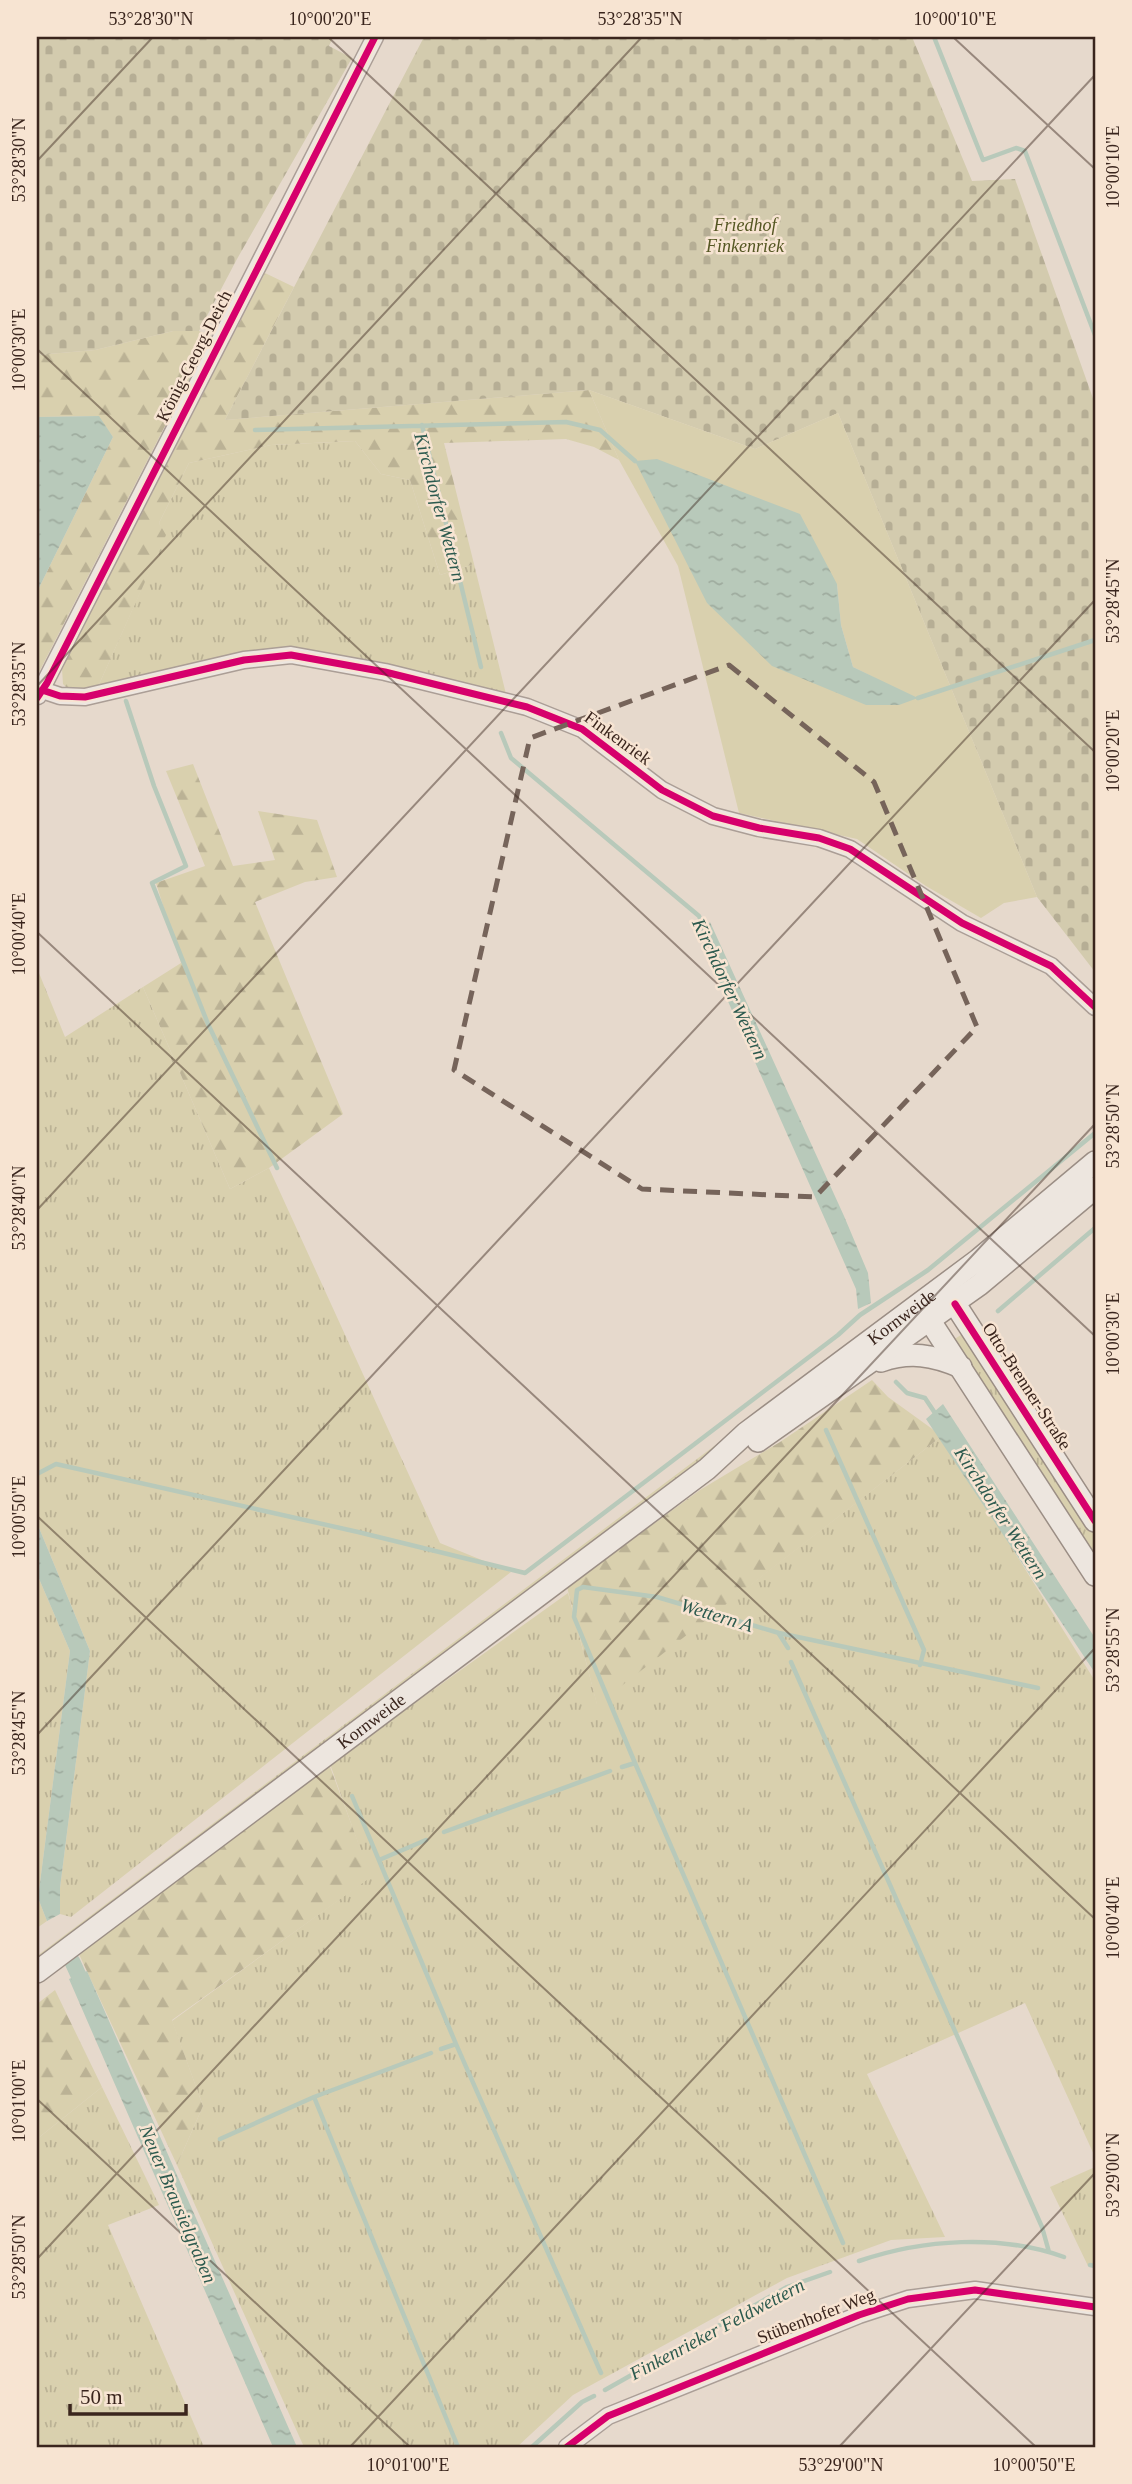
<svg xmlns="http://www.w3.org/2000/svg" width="1132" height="2484" viewBox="0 0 1132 2484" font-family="'Times New Roman',serif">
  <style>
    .grass { fill: url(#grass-tufts) }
    .forest { fill: url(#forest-firs) }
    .cemetery { fill: url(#cemetery-stones) }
    .park { fill: #d9d0ae; fill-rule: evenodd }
    .water { fill: url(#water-ripples) }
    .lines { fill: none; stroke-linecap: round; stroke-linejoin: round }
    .stream { stroke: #b8c9ba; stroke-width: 4.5 }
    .canal { stroke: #b8c9ba; stroke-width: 16 }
    .street-casing { stroke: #ab9e96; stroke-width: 19 }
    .secondary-casing { stroke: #9b8e85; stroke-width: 24 }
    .street { stroke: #ede6df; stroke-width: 16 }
    .secondary { stroke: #ede6df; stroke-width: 21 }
    .cycleway-casing { stroke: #f7e4d2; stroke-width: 11 }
    .cycleway { stroke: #d6006c; stroke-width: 7 }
    .marked { fill: none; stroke: #76645a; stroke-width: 5; stroke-dasharray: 14 9; stroke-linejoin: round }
    .ticks { fill: none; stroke: #3a251d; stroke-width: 2; stroke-opacity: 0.45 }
    .labels { text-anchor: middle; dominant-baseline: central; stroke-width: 5; stroke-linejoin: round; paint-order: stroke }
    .park-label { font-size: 18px; font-style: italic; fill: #555723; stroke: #f7e4d2 }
    .street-label { font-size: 18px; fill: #3a251d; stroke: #f7e4d2 }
    .water-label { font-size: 19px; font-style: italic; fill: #2c5a4e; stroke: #f7e4d2 }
    .neatline { fill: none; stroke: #3a251d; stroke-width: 2.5 }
    .ticks-label { font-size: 18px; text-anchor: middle; fill: #3a251d }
  </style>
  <defs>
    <pattern id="grass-tufts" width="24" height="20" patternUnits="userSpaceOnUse" patternTransform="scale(1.75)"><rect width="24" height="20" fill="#d9d0ae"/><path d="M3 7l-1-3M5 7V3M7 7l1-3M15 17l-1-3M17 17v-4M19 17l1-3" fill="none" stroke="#bbb295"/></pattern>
    <pattern id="forest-firs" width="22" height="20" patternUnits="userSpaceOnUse" patternTransform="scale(1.75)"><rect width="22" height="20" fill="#d9d0ae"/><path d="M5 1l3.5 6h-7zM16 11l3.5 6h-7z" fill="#bbb295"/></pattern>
    <pattern id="cemetery-stones" width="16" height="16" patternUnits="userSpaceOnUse" patternTransform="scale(1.75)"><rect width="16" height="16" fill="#d3cbae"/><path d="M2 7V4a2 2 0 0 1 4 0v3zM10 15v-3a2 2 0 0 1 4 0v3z" fill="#b6ae95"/></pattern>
    <pattern id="water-ripples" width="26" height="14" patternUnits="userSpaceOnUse" patternTransform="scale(1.75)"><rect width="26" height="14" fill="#b8c9ba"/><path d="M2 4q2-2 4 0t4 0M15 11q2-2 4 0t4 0" fill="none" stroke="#9fac9f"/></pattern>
  </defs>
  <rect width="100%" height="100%" fill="#e6d9cc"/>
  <path class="grass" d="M355,441L381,474L410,480L440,575L474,564L506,694L343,656L303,651L97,689L165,536L159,523L189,463L271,445Z
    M39,973L65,1037L143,987L230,1189L269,1168L440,1543L511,1572L71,1917L60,1914V1888L90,1651L37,1523V974Z
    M888,1315L702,1459L37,1961V1956Z
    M964,1333L1095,1535V1555L953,1340Z
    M942,1436L1095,1681V2157L1025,2003L867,2074L945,2237L891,2240L787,2278L573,2395L517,2447H304L177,2165L203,2106L172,2021L370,1877L330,1764L568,1593L597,1704Z
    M37,1574L70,1651L38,1898L47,1921L37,1928Z
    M102,2087L159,2205L108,2225L204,2447H37V2139Z
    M1095,2167V2267L1088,2266L1050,2187Z"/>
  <path class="forest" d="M265,273L294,287L225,420L589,390L619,460L594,447L566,439L444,443L474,564L440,575L410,480L381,474L355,441L271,445L189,463L159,523L166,535L97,689L70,691L63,684L62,669Z
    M173,331H199L211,336L37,676V592L113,437L98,416L37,417V355L95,350Z
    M193,764L233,866L275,860L258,811L317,820L337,877L305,882L255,902L343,1114L269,1168L230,1189L143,987L181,963L156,883L205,866L166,771Z
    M872,1380L888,1397L942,1436L597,1705L567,1587L700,1490L780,1442Z
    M329,1764L371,1877L172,2020L203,2106L177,2165L78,1952Z
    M55,1990L102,2087L37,2139V2004Z"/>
  <path class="cemetery" d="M37,37H333L329,46L352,58L237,259L199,331H173L95,350L37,355Z
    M424,37H912L972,181L1015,179L1095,404V972L1037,897L838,413L755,449L589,390L225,420Z"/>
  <path class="park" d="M589,390L755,449L838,413L1037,897L1004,903L981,918L926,886L857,839L739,813L678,566L619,460ZM837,584L841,625L853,667L877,679L707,603Z"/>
  <path class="water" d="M99,416L113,437L37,592V417Z
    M657,459L800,514L837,584L841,625L853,667L918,698L899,705H866L772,666L707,603L635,461Z
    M710,922L844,1216L868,1273L871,1303L858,1309L856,1289L698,934Z
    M943,1404L1095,1638V1673L926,1419Z
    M37,1523L90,1651L60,1888V1914L47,1921L38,1898L70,1651L37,1574Z
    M87,1971L297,2447H273L69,1979Z"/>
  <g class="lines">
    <path class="stream" d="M934,37L983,160L1016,148L1025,151L1095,335
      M422,425L481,667
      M255,430L566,422L600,430L635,461
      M918,698L1095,640
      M126,701L154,786L186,866L152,883L208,1024L277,1168
      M501,733L511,758L699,916L705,931
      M998,1311L1095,1228
      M896,1382L907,1393L925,1398L937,1416
      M826,1430L924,1650L920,1665
      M37,1474L56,1464L358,1532L525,1573L838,1335L860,1315L928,1270L1095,1133
      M779,1634L788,1648
      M791,1662L1042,2227L1049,2252
      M622,1767L635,1763
      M352,1796L456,2044L601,2373
      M444,1832L610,1771
      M379,1860L426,1840
      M441,2049L456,2044
      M314,2097L458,2447
      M220,2139L314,2097L431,2053
      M843,2243L635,1763L574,1617L577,1590L583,1587L657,1597L779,1633L1038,1688
      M859,2261C923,2239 1000,2234 1064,2257
      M1090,2265L1095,2266
      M605,2390L787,2287L830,2272
      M532,2447L582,2402L594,2396"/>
    <path class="canal" d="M72,1961L86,1992"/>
    <defs>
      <path id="street" d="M42,690L60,696L85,697L244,660L291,655L385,672L527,707L582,729L662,790L713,816L759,828L819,838L850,849L962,923L1051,966L1095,1007
        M38,696L375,37
        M567,2447L608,2416L859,2315L908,2299L975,2290L1095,2307"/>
      <g id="secondary">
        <path d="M943,1298L955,1304L1095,1521"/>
        <path d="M929,1308L930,1321L1095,1575"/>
        <path d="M881,1361C910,1351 933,1355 961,1367"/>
        <path d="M758,1441L979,1285L1095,1188"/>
        <path id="s1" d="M37,1972L707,1469L746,1433L978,1260L1095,1162"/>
      </g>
    </defs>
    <use href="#street" class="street-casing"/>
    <use href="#secondary" class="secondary-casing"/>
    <use href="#street" class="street"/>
    <use href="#secondary" class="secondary"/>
    <defs>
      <path id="cycleway" d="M42,690L60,696L85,697L244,660L291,655L385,672L527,707L582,729L662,790L713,816L759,828L819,838L850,849L962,923L1051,966L1095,1007
        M37,698L47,683L375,37
        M955,1304L1095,1521
        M567,2447L608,2416L859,2315L908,2299L975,2290L1095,2307"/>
    </defs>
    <use href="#cycleway" class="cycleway-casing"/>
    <use href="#cycleway" class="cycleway"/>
  </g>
  <path class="marked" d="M729,665L874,782L977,1027L815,1197L642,1189L454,1070L530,738Z"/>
  <path class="ticks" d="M328,37L1095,752M953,37L1095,169M37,161L153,37M37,349L1095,1336M37,686L642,37M37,932L1095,1919M37,1210L1095,75M37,1516L1036,2447M37,1735L1095,600M37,2099L410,2447M37,2259L1095,1124M350,2447L1095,1648M839,2447L1095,2173"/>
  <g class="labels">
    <g class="park-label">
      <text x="745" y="225">Friedhof<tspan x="745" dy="21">Finkenriek</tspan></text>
    </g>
    <g class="street-label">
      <text transform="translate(194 356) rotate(-63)">König-Georg-Deich</text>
      <text transform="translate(618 738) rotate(36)">Finkenriek</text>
      <text stroke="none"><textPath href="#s1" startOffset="1085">Kornweide</textPath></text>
      <text transform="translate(1027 1386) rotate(57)">Otto-Brenner-Straße</text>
      <text stroke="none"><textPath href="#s1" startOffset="418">Kornweide</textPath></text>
      <text transform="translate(816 2316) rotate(-21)">Stübenhofer Weg</text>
    </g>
    <g class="water-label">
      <text transform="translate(440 507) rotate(75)">Kirchdorfer Wettern</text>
      <text transform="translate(730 989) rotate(65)">Kirchdorfer Wettern</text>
      <text transform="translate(1001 1513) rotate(57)">Kirchdorfer Wettern</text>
      <text transform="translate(717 1615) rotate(17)">Wettern A</text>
      <text transform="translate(178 2204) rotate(67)">Neuer Brausielgraben</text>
      <text transform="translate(717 2329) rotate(-28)">Finkenrieker Feldwettern</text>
    </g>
  </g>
  <rect width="1132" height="2484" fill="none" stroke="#f7e4d2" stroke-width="77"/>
  <path d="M70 2404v10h116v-10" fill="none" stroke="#3a251d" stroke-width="3.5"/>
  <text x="80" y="2404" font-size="21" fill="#3a251d" stroke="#f7e4d2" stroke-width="5" paint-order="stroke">50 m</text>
  <rect x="38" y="38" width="1056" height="2408" class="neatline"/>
  <g class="ticks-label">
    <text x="151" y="25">53°28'30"N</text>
    <text x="330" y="25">10°00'20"E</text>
    <text x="640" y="25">53°28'35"N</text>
    <text x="955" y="25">10°00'10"E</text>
    <text transform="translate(19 160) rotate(-90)" y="6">53°28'30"N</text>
    <text transform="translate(1113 167) rotate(-90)" y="6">10°00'10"E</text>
    <text transform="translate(19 350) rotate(-90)" y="6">10°00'30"E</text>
    <text transform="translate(1113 601) rotate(-90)" y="6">53°28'45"N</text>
    <text transform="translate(19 684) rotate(-90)" y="6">53°28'35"N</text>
    <text transform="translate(1113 751) rotate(-90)" y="6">10°00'20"E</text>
    <text transform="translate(19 934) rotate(-90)" y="6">10°00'40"E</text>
    <text transform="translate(1113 1126) rotate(-90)" y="6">53°28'50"N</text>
    <text transform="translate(19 1208) rotate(-90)" y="6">53°28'40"N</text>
    <text transform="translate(1113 1334) rotate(-90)" y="6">10°00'30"E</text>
    <text transform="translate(19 1517) rotate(-90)" y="6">10°00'50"E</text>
    <text transform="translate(1113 1650) rotate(-90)" y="6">53°28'55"N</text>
    <text transform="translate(19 1733) rotate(-90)" y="6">53°28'45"N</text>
    <text transform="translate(1113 1918) rotate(-90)" y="6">10°00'40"E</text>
    <text transform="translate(19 2101) rotate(-90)" y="6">10°01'00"E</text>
    <text transform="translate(1113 2175) rotate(-90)" y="6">53°29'00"N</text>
    <text transform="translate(19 2257) rotate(-90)" y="6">53°28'50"N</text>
    <text x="408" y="2471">10°01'00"E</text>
    <text x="841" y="2471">53°29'00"N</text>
    <text x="1034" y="2471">10°00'50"E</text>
  </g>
</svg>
